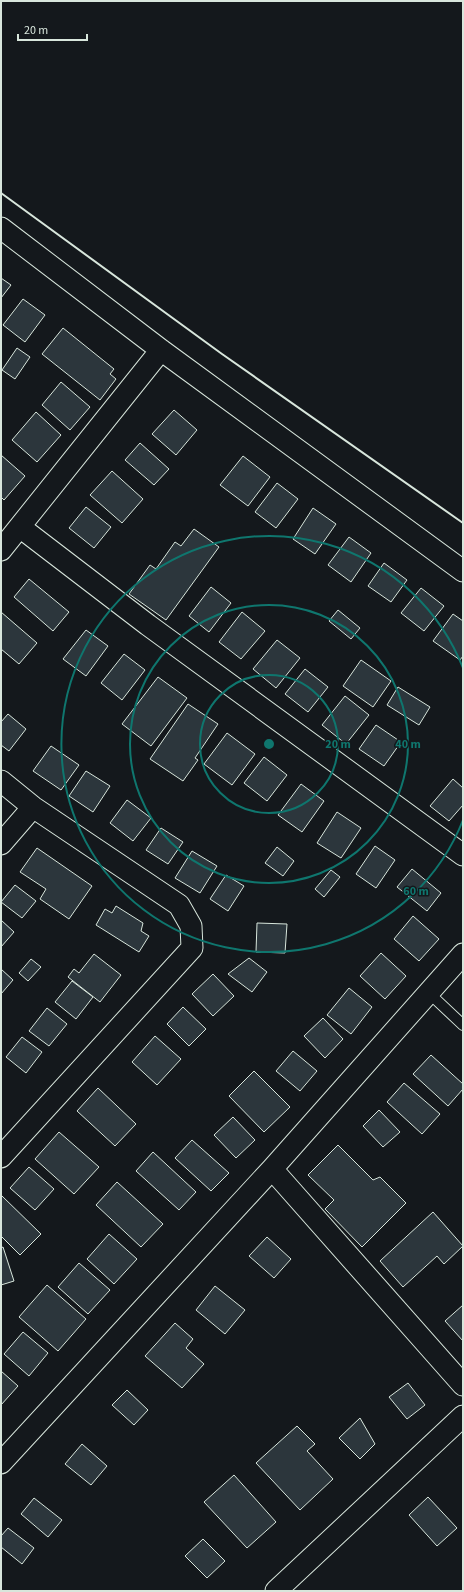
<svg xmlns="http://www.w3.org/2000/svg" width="464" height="1592" viewBox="0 0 464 1592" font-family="'Source Sans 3',sans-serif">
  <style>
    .building { fill: #2c363c; stroke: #d8e6dc }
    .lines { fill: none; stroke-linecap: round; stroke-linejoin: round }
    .service-casing { stroke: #d8e6dc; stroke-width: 12 }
    .minor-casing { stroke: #d8e6dc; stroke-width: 23 }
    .service { stroke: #14181c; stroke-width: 10 }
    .minor { stroke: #14181c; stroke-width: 21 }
    .wall { stroke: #d8e6dc; stroke-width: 2 }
    .ring { fill: none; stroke: #0f766e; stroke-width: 2 }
    .centre { fill: #0f766e; stroke: #14181c; stroke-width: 2 }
    .ring-label { font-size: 12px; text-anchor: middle; font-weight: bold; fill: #0f766e; stroke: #14181c; stroke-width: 3; stroke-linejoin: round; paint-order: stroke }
  </style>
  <rect width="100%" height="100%" fill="#14181c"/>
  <path class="building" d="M1,278L11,285L1,298Z
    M23,299L45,315L25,342L3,325Z
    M63,328L114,369L110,374L116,379L100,400L42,354Z
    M17,348L30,357L15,379L2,370Z
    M61,382L90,407L70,430L42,405Z
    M174,410L197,430L176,455L152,434Z
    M36,412L61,435L37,462L12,440Z
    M140,443L169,469L154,485L125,460Z
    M1,455L25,476L4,500L1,497Z
    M243,456L270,477L248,506L220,485Z
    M112,471L143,499L122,523L90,495Z
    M277,483L298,499L276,528L255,512Z
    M86,507L111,527L94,548L69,528Z
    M313,508L336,524L315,554L293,539Z
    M194,529L219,547L166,620L129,594L150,565L156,569L175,542L181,546Z
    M349,537L371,553L351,582L328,565Z
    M384,563L407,580L391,602L368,586Z
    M29,579L69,612L53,631L14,597Z
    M211,587L231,603L209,632L189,616Z
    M421,588L444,606L424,631L401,613Z
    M338,610L360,628L351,639L329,621Z
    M1,612L37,643L19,664L1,649Z
    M242,612L265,631L241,659L219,642Z
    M453,614L463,621V656L460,660L433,641Z
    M86,630L108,646L86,676L63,659Z
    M277,640L300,658L276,688L253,669Z
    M124,654L145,670L122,700L101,683Z
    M361,660L391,681L373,707L343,686Z
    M305,669L328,687L308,712L285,694Z
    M158,677L187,698L151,746L122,724Z
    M398,687L430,707L419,725L387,705Z
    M345,696L369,715L346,744L322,725Z
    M188,704L218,724L195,758L198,760L183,781L150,759Z
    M8,714L26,729L9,751L1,745V722Z
    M376,725L401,742L384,766L359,749Z
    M227,733L255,754L232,785L204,764Z
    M51,746L79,765L61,790L33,771Z
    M264,757L287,775L267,801L244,783Z
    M86,771L110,786L93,812L69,796Z
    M453,779L463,788V805L449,821L430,806Z
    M301,784L324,801L302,832L278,815Z
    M127,800L151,818L133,841L110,823Z
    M337,812L361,828L341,858L317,843Z
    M161,828L183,842L168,864L146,850Z
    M375,846L395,860L376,888L356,874Z
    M277,847L294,861L283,876L265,863Z
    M37,848L92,886L69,919L40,899L46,889L20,872Z
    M192,851L217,866L200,893L175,878Z
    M412,869L441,893L427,911L397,887Z
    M331,870L340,877L324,897L315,889Z
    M226,875L244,886L228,911L210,899Z
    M15,885L36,901L22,918L1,902Z
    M116,906L143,923L141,931L149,936L139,952L96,925L105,909L112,913Z
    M413,916L439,939L419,961L394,939Z
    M1,920L14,932L1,947Z
    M257,923L287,924L285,953L256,952Z
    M381,953L406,976L385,999L360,976Z
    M94,954L121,975L100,1002L68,977L74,969L79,973Z
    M249,958L267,972L252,992L228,974Z
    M31,959L41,967L28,981L19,973Z
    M1,969L13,980L1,994Z
    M213,974L234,996L213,1016L192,994Z
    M72,981L93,997L76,1019L55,1002Z
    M349,988L372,1007L351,1034L327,1015Z
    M183,1007L206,1029L189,1046L167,1024Z
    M47,1008L67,1024L49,1046L29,1031Z
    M323,1018L343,1039L325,1058L304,1036Z
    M155,1036L181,1059L157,1085L132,1062Z
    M22,1037L42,1052L26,1073L6,1057Z
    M293,1051L317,1071L300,1091L276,1071Z
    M431,1055L463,1084V1089L448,1106L413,1074Z
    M254,1071L290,1107L264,1132L229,1096Z
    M404,1083L440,1114L422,1134L387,1102Z
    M98,1088L136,1124L115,1146L77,1111Z
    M379,1110L400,1132L383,1147L363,1126Z
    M233,1117L255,1140L236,1158L214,1135Z
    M59,1132L99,1167L74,1194L35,1159Z
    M192,1140L229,1173L211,1191L175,1158Z
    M338,1145L373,1180L380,1177L406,1203L362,1247L325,1209L334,1200L308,1175Z
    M153,1152L196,1192L179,1210L136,1171Z
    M29,1167L54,1189L35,1210L10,1188Z
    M117,1182L163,1224L141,1247L96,1205Z
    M1,1195L41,1234L20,1255L1,1236Z
    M433,1212L463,1246L444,1264L437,1256L403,1287L380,1261Z
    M109,1234L137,1259L114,1284L87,1259Z
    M267,1237L291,1259L274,1278L249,1256Z
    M3,1247L14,1281L1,1285V1248Z
    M79,1263L110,1290L88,1314L58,1287Z
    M47,1285L86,1319L58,1351L19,1317Z
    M215,1286L245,1310L225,1334L196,1310Z
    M463,1305V1341L445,1321Z
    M175,1323L193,1339L186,1348L204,1364L182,1388L145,1356Z
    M23,1332L48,1353L29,1376L4,1354Z
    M1,1371L18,1386L1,1405Z
    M408,1383L425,1405L407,1419L389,1397Z
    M127,1390L148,1410L134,1425L112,1405Z
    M360,1418L375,1444L360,1459L339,1438Z
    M297,1426L315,1444L307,1451L333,1479L300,1510L256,1463Z
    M82,1444L107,1466L91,1485L65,1464Z
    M234,1475L276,1522L247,1548L204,1502Z
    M428,1497L457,1528L437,1546L409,1515Z
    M34,1498L62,1520L48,1537L21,1514Z
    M8,1528L34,1548L22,1564L1,1547V1536Z
    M203,1539L225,1561L207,1578L185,1556Z"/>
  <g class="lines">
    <defs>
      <path id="service" d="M429,993L463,1025"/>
      <path id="minor" d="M1,228L161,350L463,571
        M20,527L148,625L463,855
        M1,550L161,350
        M1,781L33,807L179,905L191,926L192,948L1,1157
        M1,844L33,807
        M272,1169L463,1385
        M1,1463L272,1169L463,954
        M276,1591L463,1416"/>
    </defs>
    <use href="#service" class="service-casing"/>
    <use href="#minor" class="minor-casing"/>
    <use href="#service" class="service"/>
    <use href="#minor" class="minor"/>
    <path class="wall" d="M1,193L222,354L463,523"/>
  </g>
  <g class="ring">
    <circle cx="269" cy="744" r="69"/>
    <circle cx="269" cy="744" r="139"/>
    <path d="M463 820A208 208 0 1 1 463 668"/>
  </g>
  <circle cx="269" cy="744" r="6" class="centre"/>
  <g class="ring-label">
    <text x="338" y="748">20 m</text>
    <text x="408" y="748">40 m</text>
    <text x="416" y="895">60 m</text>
  </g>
  <rect width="464" height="1592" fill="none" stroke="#d8e6dc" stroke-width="4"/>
  <path d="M18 34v6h69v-6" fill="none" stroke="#d8e6dc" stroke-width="2"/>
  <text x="24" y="34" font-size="12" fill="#d8e6dc" stroke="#14181c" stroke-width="3" paint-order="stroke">20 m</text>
</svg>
